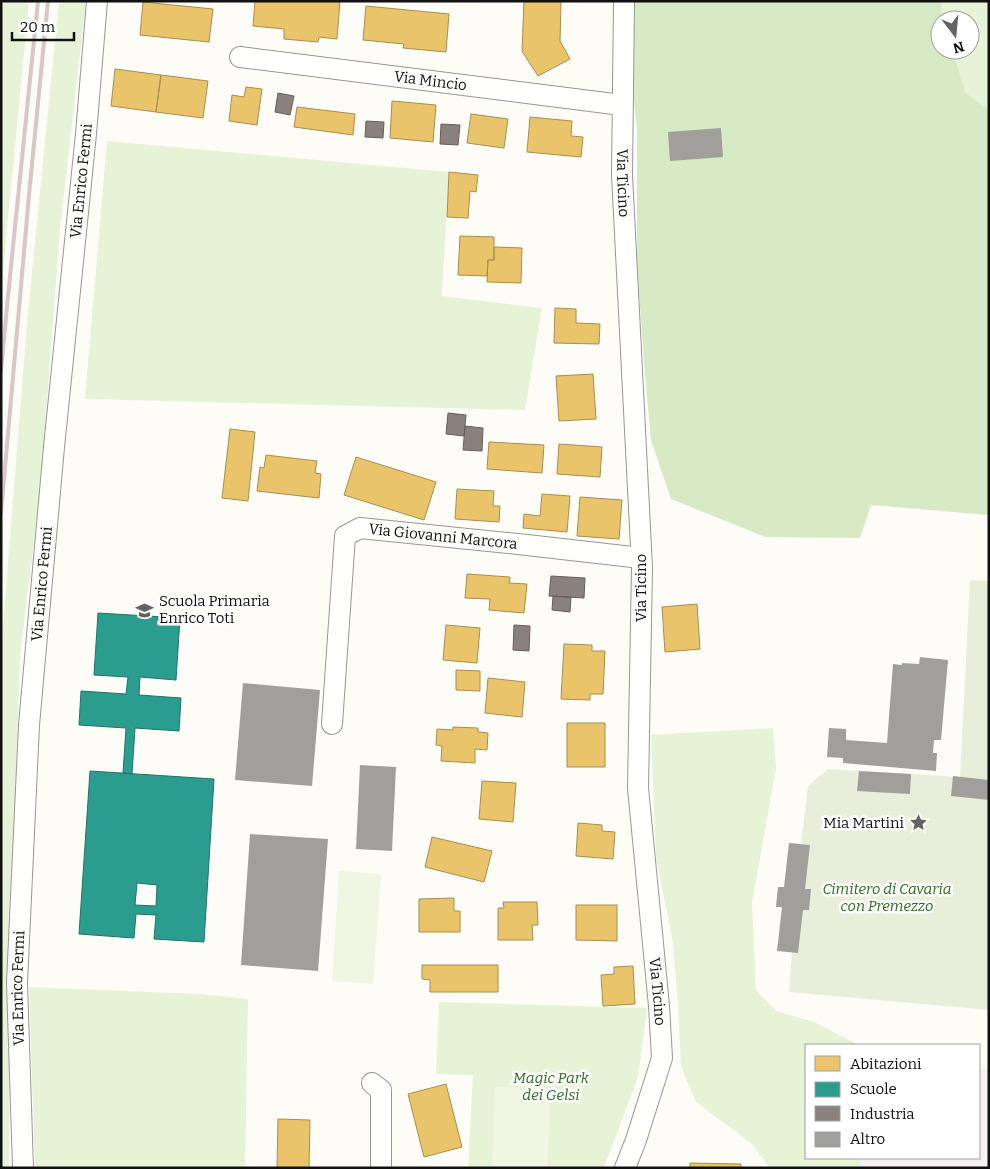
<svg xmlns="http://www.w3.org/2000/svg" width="990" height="1169" viewBox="0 0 990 1169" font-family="Bitter,serif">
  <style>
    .industrial { fill: #f5f0f3 }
    .green { fill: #e7f3d7 }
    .forest { fill: #d8eac5 }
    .cemetery { fill: #e9eedb }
    .pitch { fill: #f0f6e1 }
    .homes { fill: #e9c46a; stroke: #a88e4f }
    .schools { fill: #2a9d8f; stroke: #227369; fill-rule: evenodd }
    .industry { fill: #8a817c; stroke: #665f5c }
    .building { fill: #a19f9c }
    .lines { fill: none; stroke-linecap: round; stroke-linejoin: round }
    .street-casing { stroke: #979795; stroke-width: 22 }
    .street { stroke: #fffffe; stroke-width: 20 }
    .rail { stroke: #d9c6c7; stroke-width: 4 }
    .labels { text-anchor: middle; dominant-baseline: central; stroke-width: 5; stroke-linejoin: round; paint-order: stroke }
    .street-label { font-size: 15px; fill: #111; stroke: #fff }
    .poi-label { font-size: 15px; fill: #111; stroke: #fff; text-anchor: start }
    .park-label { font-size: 15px; font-style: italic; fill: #2f6b1f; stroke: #fff }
  </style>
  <rect width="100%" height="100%" fill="#fdfcf7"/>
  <path class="industrial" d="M979,1069L989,1070V1168H860V1158H979Z"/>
  <path class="green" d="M3,1H29L1,290V14Z
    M59,1H86L60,229L40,494L20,655L14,834L10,997L9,1168H1V651L27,323Z
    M941,1H989V110L965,92L953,50H970V20H944L941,11Z
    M107,141L449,172L442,296L542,308L525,410L85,399Z
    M773,728L776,768L752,903L756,990L776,1011L814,1022L855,1043V1045H806V1158H860V1168H770L751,1143L696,1102L681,1067L678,1003L673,943L656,857L651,735Z
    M29,987L199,994L248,999L245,1168H35Z
    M439,1002L647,1008L638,1077L604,1168H468L473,1075L436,1074Z"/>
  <path class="forest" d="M631,1H941V11L944,20H940V50H953L965,92L989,110V515L871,505L860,538L765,537L671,499L651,440L644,363L637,263V130L631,74Z"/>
  <path class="cemetery" d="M970,580L989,581V1010L789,992L792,952L782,908L776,907L778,887H784L789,843L801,844L808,786L828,769L960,777Z"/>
  <path class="pitch" d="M339,871L381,874L373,984L332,981Z
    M495,1087L551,1088L547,1168H492Z"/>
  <path class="homes" d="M255,1H340L337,39L319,37L318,42L284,39V29L253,26Z
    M524,1H561L560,41L570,59L538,76L522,51Z
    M143,2L213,9L209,42L140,35Z
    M366,6L449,14L446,52L403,48L404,44L363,40Z
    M115,69L161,75L156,112L111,106Z
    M161,75L208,81L203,118L156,112Z
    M246,87L262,89L257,125L229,121L232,95L244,97Z
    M392,101L436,105L433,142L390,138Z
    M297,107L355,114L353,135L294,127Z
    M471,114L508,119L504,148L467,143Z
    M530,117L572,121L571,136L583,137L581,157L527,152Z
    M449,172L478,175L476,192L470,191L468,218L447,217Z
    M460,236L494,237V260H488L487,276L458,275Z
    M494,247L522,248L521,283L487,282L488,260H494Z
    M555,308L576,309V323L600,324L599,344L554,343Z
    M593,374L596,419L559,421L556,376Z
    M230,429L255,432L248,501L222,498Z
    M489,442L544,445L542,473L487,469Z
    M559,444L602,447L600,477L557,474Z
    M266,455L317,461L315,473L321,474L319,498L257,491L260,467L264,468Z
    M356,457L436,482L424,520L344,495Z
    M457,489L494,491L493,506H500L499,522L455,519Z
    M542,494L570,496L567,532L523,528L524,514L540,516Z
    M580,497L622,500L619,539L577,536Z
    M467,574L510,577L509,583L527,584L524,613L489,610L490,599L465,598Z
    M697,604L700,649L665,652L662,607Z
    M446,625L480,628L477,663L443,660Z
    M564,644L592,645V651H605L603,694H590V700L561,699Z
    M456,670L480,671V691L456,690Z
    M488,678L525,682L522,717L485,713Z
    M567,723H605V767H567Z
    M453,727L478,728V732L488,733L487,750L475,749V763L441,761L442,746L436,745L437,729L453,730Z
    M482,781L516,783L513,822L479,819Z
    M578,823L602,825V831L615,832L613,859L576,856Z
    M432,837L492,851L484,882L425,867Z
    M454,898V911H460V932H419V899Z
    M503,902H537L538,925H532L533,940H498V908H504Z
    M576,905H617V941L576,940Z
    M422,965H498V992H430V980L422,979Z
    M633,966L635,1004L603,1006L601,975L614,974V967Z
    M446,1084L462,1147L424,1157L408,1094Z
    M278,1119L310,1120L309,1168H277Z
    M690,1163L741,1164V1168H690Z"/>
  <path class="schools" d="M98,613L180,618L176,680L140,677L139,695L181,698L179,731L135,728L132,774L123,773L126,728L79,725L81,691L126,694L128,677L94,675Z
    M90,771L214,779L204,942L154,939L156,915L136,914L134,938L79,934ZM137,883L157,885L156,906L135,905Z"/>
  <path class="industry" d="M278,93L294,96L290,115L275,112Z
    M366,121L384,122L383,138L365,137Z
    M441,124L460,125L458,145L440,144Z
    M448,413L466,415L464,436L446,434Z
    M465,426L483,428L482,451L463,450Z
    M551,576L585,578L584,598L549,596Z
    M553,596L571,597L570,612L552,610Z
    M514,625L530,626L529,651L513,650Z"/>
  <path class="building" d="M721,128L723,157L670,161L668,132Z
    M920,657L948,660L941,740H934L933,753H937L936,771L843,763V758L827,757L829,728L846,729V740L887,743L893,664L902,665V663L919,664Z
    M243,683L320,690L312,786L235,780Z
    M360,765L396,767L392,851L356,849Z
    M859,771L911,774L910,794L857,791Z
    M953,776L989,780V800L951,796Z
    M250,834L328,839L318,971L241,965Z
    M789,843L810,845L805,889H811L809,910H803L798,953L777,951L782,907H776L778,887H784Z"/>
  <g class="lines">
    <defs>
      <g id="street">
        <path id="s1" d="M624,1L622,175L642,567L638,788L659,1006L662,1058L636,1140L625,1168"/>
        <path id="s2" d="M240,57L622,105"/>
        <path id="s3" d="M332,724L345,536L360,528L527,545L641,558"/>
        <path d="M372,1083L381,1090V1168"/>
        <path id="s4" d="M23,1168L17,983L29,725L54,447L86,134L97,1"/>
      </g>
    </defs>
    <use href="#street" class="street-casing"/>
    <use href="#street" class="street"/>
    <path class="rail" d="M1,371L8,296L38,1
      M1,513L29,195L48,1"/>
  </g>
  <defs>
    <symbol id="school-bare" viewBox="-9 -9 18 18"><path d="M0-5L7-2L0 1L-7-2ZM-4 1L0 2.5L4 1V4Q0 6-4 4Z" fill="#646362" stroke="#fff" stroke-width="2.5" paint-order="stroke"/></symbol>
    <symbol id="sight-bare" viewBox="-9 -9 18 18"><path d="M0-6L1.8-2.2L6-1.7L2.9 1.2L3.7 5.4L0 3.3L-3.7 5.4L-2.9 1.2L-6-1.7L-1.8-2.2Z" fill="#646362" stroke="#fff" stroke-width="2.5" paint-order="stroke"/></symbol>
  </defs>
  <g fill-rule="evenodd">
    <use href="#school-bare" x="132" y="598" width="25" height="25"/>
    <use href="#sight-bare" x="906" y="810" width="25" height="25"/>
  </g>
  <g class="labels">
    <g class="street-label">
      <text stroke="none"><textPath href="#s2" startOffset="192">Via Mincio</textPath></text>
      <text stroke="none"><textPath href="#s4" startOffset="990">Via Enrico Fermi</textPath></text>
      <text stroke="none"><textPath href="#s1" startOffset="182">Via Ticino</textPath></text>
      <text stroke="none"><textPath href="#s3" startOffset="289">Via Giovanni Marcora</textPath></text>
      <text stroke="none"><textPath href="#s4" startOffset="585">Via Enrico Fermi</textPath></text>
      <text transform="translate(641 588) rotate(-90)">Via Ticino</text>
      <text stroke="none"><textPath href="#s4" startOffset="180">Via Enrico Fermi</textPath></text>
      <text stroke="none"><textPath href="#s1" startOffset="992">Via Ticino</textPath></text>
    </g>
    <g class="poi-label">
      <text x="159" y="601">Scuola Primaria<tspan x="159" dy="17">Enrico Toti</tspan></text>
      <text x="904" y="823" text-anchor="end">Mia Martini</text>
    </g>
    <g class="park-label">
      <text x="887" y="889">Cimitero di Cavaria<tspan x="887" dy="17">con Premezzo</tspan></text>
      <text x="551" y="1078">Magic Park<tspan x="551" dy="17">dei Gelsi</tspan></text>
    </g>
  </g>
  <rect width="990" height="1169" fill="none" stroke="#111111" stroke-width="5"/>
  <rect x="805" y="1044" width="175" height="115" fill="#ffffff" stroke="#a0a0a0"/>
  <rect x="815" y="1056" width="25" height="15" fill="#e9c46a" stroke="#a0a0a0"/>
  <text x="850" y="1069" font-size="15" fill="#111111">Abitazioni</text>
  <rect x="815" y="1082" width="25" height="15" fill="#2a9d8f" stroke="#a0a0a0"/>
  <text x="850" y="1094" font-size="15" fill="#111111">Scuole</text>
  <rect x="815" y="1106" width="25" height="15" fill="#8a817c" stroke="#a0a0a0"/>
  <text x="850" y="1119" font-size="15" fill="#111111">Industria</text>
  <rect x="815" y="1132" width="25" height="15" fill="#a19f9c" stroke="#a0a0a0"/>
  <text x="850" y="1144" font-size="15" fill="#111111">Altro</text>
  <g transform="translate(955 35) rotate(164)"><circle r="24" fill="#ffffff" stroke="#a0a0a0"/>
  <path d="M0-4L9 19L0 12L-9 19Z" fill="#646362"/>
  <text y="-8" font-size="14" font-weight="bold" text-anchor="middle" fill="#111111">N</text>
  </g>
  <path d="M12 32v8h62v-8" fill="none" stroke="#111111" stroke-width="2.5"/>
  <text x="20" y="32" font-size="15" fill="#111111" stroke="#ffffff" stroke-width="4" paint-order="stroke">20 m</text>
</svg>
